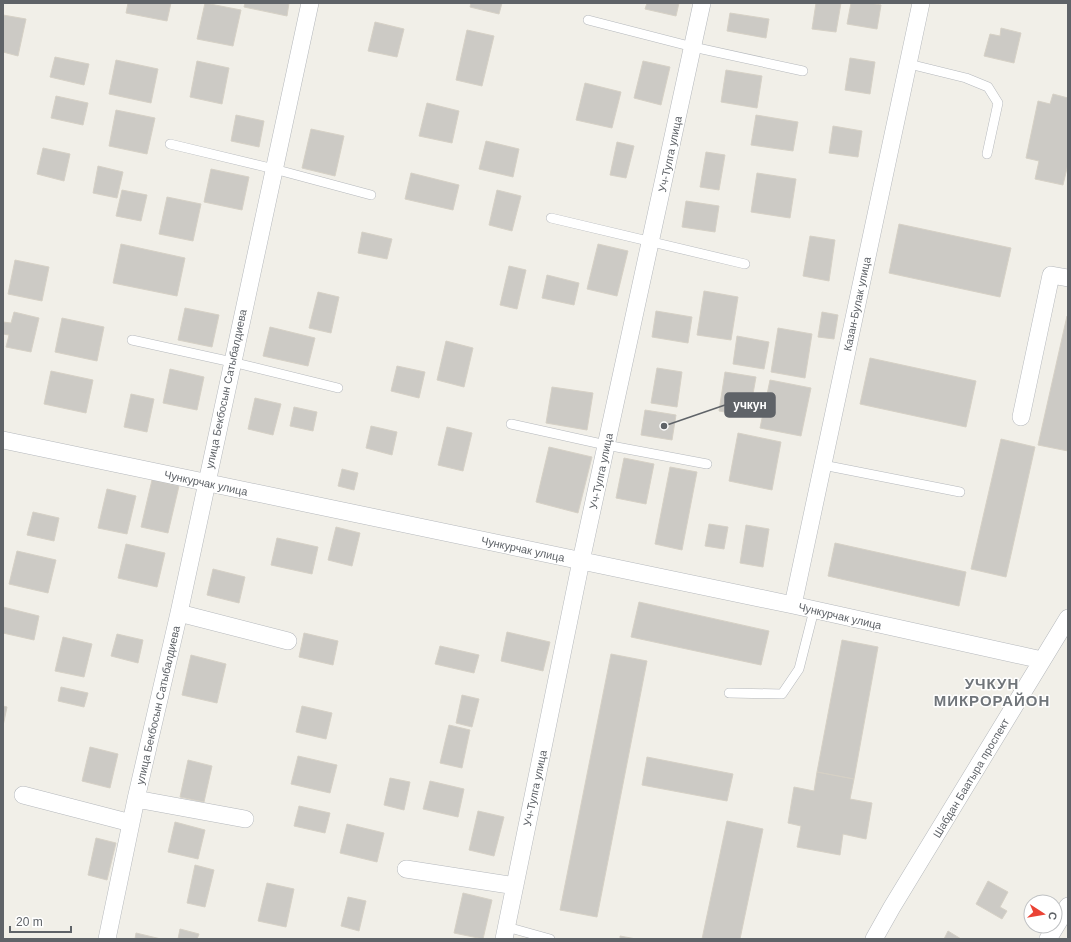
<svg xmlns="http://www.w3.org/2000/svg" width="1071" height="942" viewBox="0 0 1071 942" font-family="Arial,sans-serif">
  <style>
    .building { fill: #cccac5; stroke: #d6d1c6 }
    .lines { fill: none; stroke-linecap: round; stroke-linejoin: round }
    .lane-casing { stroke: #b5b8bc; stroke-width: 10 }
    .street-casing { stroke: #b5b8bc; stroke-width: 18 }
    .lane { stroke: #fff; stroke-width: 9 }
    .street { stroke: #fff; stroke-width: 17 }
    .labels { text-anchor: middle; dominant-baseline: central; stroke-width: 3; stroke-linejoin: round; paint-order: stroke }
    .street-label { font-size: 11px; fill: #5f6368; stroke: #fff }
    .district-label { font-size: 15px; font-weight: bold; letter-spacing: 1px; fill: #70757a; stroke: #fff }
    .leader { fill: none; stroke: #5f6368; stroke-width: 1.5 }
    .callout-dot { fill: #5f6368; stroke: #fff; stroke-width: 1.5 }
    .callout { fill: #5f6368; stroke: #5f6368; stroke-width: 1.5 }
    .callout-label { font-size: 12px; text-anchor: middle; font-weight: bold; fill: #fff }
  </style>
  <rect width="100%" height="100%" fill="#f1efe8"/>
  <path class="building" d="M128,3H171L167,21L126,13Z
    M205,3L241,10L233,46L197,39Z
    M245,3H289L287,16L244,7Z
    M471,3H502L499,14L470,7Z
    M647,3H679L676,16L645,9Z
    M816,3H841L836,32L812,29Z
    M851,3H870L881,5L877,29L847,24Z
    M730,13L769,19L766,38L727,31Z
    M3,15L26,19L18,56L3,52Z
    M375,22L404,29L397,57L368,51Z
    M1001,28L1021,33L1014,63L984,56L990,34L1000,36Z
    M467,30L494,36L482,86L456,80Z
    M55,57L89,64L84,85L50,77Z
    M850,58L875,62L870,94L845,90Z
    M116,60L158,69L151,103L109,94Z
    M197,61L229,68L222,104L190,97Z
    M643,61L670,67L661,105L634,98Z
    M726,70L762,76L757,108L721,102Z
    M585,83L621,92L612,128L576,120Z
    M1053,94L1068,98V164L1063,185L1035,179L1039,161L1026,158L1038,101L1050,104Z
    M56,96L88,103L83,125L51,118Z
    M427,103L459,111L452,143L419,136Z
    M116,110L155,118L147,154L109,146Z
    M236,115L264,121L259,147L231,141Z
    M756,115L798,122L793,151L751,145Z
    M833,126L862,131L858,157L829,153Z
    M311,129L344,136L335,176L302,168Z
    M486,141L519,149L513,177L479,169Z
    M617,142L634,146L626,178L610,175Z
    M43,148L70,154L64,181L37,174Z
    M706,152L725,155L719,190L700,187Z
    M98,166L123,172L117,198L93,193Z
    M211,169L249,177L242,210L204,202Z
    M411,173L459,185L453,210L405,199Z
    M757,173L796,179L790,218L751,212Z
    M122,190L147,195L141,221L116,216Z
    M497,190L521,196L512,231L489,225Z
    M167,197L201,204L193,241L159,234Z
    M686,201L719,206L715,232L682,227Z
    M899,224L1011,248L1000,297L889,273Z
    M362,232L392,239L387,259L358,253Z
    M810,236L835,240L829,281L803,276Z
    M121,244L185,258L177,296L113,283Z
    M598,244L628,251L617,296L587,289Z
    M15,260L49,267L42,301L8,294Z
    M509,266L526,270L517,309L500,305Z
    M547,275L579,283L574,305L542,298Z
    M704,291L738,297L731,340L697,335Z
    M318,292L339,297L331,333L309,328Z
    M185,308L219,315L212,347L178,340Z
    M656,311L692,317L688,343L652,337Z
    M14,312L39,318L31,352L6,347L9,335L3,334V322L11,323Z
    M822,312L838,315L834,339L818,337Z
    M1067,316L1068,317V451L1038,445Z
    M62,318L104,327L97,361L55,352Z
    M270,327L315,338L308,366L263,356Z
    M778,328L812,334L805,378L771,372Z
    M737,336L769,342L764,369L733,364Z
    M446,341L473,348L464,387L437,380Z
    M870,358L976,381L966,427L860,404Z
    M397,366L425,372L419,398L391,391Z
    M657,368L682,372L677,407L651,403Z
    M170,369L204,377L197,410L163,403Z
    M51,371L93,380L86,413L44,404Z
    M725,372L756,377L749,416L719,411Z
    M770,380L811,388L801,436L760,428Z
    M552,387L593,393L587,430L546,423Z
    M131,394L154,399L147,432L124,427Z
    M255,398L281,404L273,435L248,429Z
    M294,407L317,412L313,431L290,426Z
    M645,410L676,415L672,440L641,435Z
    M371,426L397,432L392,455L366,448Z
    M447,427L472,433L463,471L438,465Z
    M738,433L781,442L772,490L729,481Z
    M1001,439L1035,447L1006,577L971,569Z
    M549,447L592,457L578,513L536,502Z
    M624,458L654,464L646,504L616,498Z
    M670,467L697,472L682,550L655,544Z
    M342,469L358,473L354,490L338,486Z
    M152,480L179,486L168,533L141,527Z
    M107,489L136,496L127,534L98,528Z
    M33,512L59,518L54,541L27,535Z
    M709,524L728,527L724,549L705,546Z
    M746,525L769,529L763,567L740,563Z
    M336,527L360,533L352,566L328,560Z
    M277,538L318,547L312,574L271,565Z
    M835,543L966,572L959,606L828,576Z
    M126,544L165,553L157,587L118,578Z
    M17,551L56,560L48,593L9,584Z
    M213,569L245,577L239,603L207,595Z
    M639,602L769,631L761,665L631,637Z
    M3,607L39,616L34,640L3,633Z
    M507,632L550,642L543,671L501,661Z
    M304,633L338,641L333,665L299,657Z
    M117,634L143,640L138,663L111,656Z
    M63,637L92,644L84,677L55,671Z
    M842,640L878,647L854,779L817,772Z
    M440,646L479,655L474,673L435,664Z
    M611,654L647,661L597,917L560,910Z
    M191,655L226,664L217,703L182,695Z
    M61,687L88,693L84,707L58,701Z
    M462,695L479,699L472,727L456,723Z
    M3,706L7,707L3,726Z
    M302,706L332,713L326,739L296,732Z
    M449,725L470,730L462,768L440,763Z
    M90,747L118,754L110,788L82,781Z
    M298,756L337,765L330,793L291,784Z
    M647,757L733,774L727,801L642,785Z
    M188,760L212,766L204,802L180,797Z
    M817,772L854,779L850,799L872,803L866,839L843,834L840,855L797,847L801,826L788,823L794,787L814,791Z
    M390,778L410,782L404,810L384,805Z
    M430,781L464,789L458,817L423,809Z
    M299,806L330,813L325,833L294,826Z
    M478,811L504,817L494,856L469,850Z
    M727,821L763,829L740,939H702Z
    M175,822L205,830L198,859L168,852Z
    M347,824L384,833L377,862L340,853Z
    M96,838L116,843L107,880L88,875Z
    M195,865L214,870L205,907L187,903Z
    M988,881L1008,892L1000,907L1007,911L1002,919L976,904Z
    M267,883L294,889L286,927L258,921Z
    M463,893L492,900L483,939L454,933Z
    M348,897L366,901L359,931L341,926Z
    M180,929L199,934L197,939H178Z
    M948,931L961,939H944Z
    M136,933L161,939H135Z
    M620,936L636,939H620Z"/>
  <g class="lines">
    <defs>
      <path id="lane" d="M588,20L693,47L803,71
        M909,64L966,78L988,87L998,103L987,154
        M170,144L274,169L371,195
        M551,218L745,264
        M132,340L232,362L338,388
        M511,424L606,445L707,464
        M823,465L960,492
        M729,693L782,694L799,669L814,610
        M507,927L550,939"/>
      <path id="street" d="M1021,417L1051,275L1068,278
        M3,440L793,605L1042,660
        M793,605L921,3
        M179,613L288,641
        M23,795L131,823
        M136,799L245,819
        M406,869L515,886
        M107,939L136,799L179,613L310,3
        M504,939L581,561L702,3
        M874,939L892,907L1068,618
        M1048,939L1068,906"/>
    </defs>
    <use href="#lane" class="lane-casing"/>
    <use href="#street" class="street-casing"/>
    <use href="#lane" class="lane"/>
    <use href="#street" class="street"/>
  </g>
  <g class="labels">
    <g class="street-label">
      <text transform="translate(670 154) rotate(-78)">Уч-Тулга улица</text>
      <text transform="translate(857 304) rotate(-78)">Казан-Булак улица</text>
      <text transform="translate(226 389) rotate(-78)">улица Бекбосын Сатыбалдиева</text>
      <text transform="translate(601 471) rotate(-78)">Уч-Тулга улица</text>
      <text transform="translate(206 483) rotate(12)">Чункурчак улица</text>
      <text transform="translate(523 549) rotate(12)">Чункурчак улица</text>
      <text transform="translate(840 616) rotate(13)">Чункурчак улица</text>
      <text transform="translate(158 705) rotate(-77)">улица Бекбосын Сатыбалдиева</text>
      <text transform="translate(971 778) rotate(-59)">Шабдан Баатыра проспект</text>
      <text transform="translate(535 788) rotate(-78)">Уч-Тулга улица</text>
    </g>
    <g class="district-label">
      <text x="992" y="683">УЧКУН<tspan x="992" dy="17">МИКРОРАЙОН</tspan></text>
    </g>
  </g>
  <path class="leader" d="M664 426L725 405"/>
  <circle class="callout-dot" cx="664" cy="426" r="4"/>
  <rect class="callout" x="725" y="393" width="50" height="24" rx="4"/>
  <g class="callout-label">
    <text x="750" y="409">учкун</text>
  </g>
  <rect width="1071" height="942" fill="none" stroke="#5f6368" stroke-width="8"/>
  <g transform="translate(1043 914) rotate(102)"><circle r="19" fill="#ffffff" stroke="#bfc1c3"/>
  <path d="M0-3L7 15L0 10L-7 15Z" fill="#ea4335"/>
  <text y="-6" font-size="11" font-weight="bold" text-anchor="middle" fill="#5f6368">С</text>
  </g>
  <path d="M10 926v6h61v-6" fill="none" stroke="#5f6368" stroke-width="2"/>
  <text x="16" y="926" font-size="12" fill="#5f6368" stroke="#ffffff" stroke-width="3" paint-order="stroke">20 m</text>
</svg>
